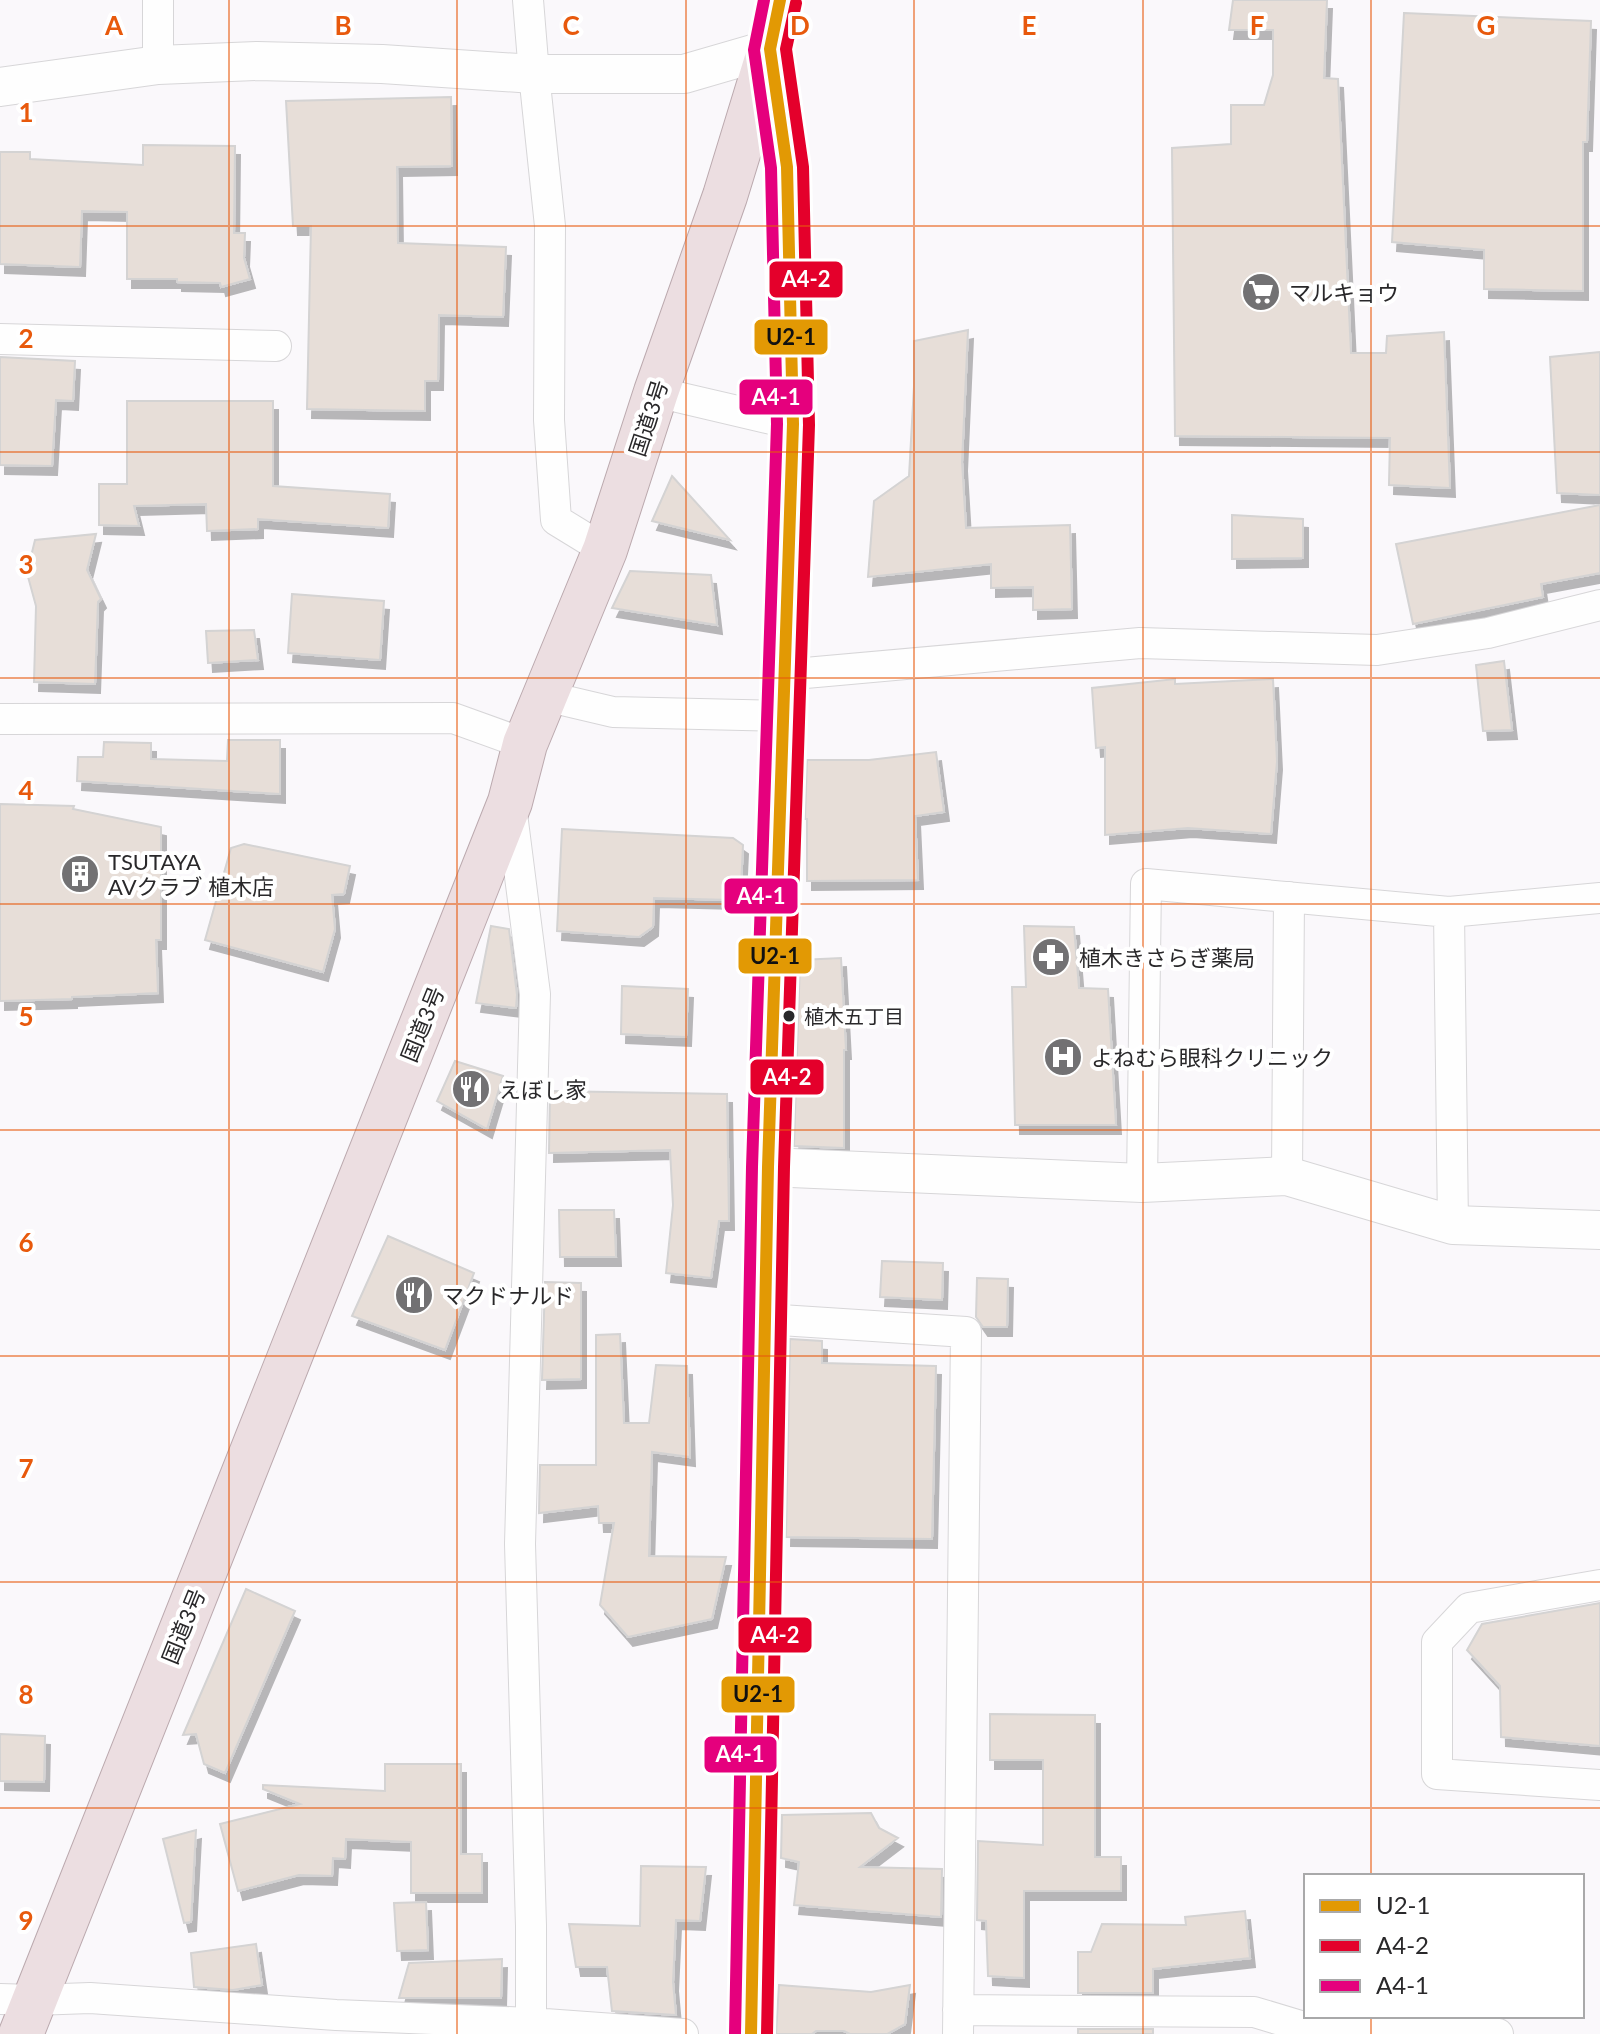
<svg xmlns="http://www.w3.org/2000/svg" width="1600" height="2034" viewBox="0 0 1600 2034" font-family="Lato,'Noto Sans JP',sans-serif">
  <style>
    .building { fill: #e7ded8; stroke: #d4d3d3; stroke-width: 2; filter: url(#shadow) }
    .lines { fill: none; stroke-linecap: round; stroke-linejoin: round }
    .minor-casing { stroke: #d7d6d8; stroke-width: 32 }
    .tertiary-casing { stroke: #d7d6d8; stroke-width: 40 }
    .primary-casing { stroke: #bba9ae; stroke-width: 46 }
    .trunk-casing { stroke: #bba9ae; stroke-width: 46 }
    .minor { stroke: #fefefe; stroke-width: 30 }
    .tertiary { stroke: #fefefe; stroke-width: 38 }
    .primary { stroke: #f1e6e8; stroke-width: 44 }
    .trunk { stroke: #ecdee1; stroke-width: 44 }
    .bus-1-casing { stroke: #fff; stroke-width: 18 }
    .bus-2-casing { stroke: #fff; stroke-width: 18 }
    .bus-3-casing { stroke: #fff; stroke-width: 18 }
    .bus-1 { stroke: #e29904; stroke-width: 12 }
    .bus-2 { stroke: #e4002b; stroke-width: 12 }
    .bus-3 { stroke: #e5007d; stroke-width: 12 }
    .grid { fill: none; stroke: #e8590c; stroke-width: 2; stroke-opacity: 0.55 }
    .bus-dot { fill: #29282a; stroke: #fff; stroke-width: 3 }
    .labels { text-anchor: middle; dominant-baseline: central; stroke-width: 8; stroke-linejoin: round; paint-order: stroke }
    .bus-label { font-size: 20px; fill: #29282a; stroke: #fff; text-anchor: start }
    .poi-label { font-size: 22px; fill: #29282a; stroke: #fff; text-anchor: start }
    .street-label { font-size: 22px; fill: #29282a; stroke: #fff }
    .grid-label { font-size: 26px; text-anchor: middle; font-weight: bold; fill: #e8590c; stroke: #fff; stroke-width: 8; stroke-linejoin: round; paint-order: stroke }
    .line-badge { stroke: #fff; stroke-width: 3 }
    .badge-label { font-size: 22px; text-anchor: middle; font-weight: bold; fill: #fff }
    .pale-badge-label { font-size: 22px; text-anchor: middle; font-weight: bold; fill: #111 }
  </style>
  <defs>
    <filter id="shadow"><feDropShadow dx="5" dy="9" stdDeviation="0" flood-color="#0004"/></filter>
  </defs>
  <rect width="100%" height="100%" fill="#faf8fb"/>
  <path class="building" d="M1233,0H1327L1324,78L1338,79L1351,353H1386L1387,336L1444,332L1450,488L1389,485L1390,438L1175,436L1172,148L1231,144V105H1264L1273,75V30H1229Z
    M1404,13L1591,21L1587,142H1583V291L1484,289V250L1392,242Z
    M451,97L452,166L397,167L398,243L506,247L503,317L439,315L438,381H425V411L307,409L311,226H293L286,101Z
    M143,145L235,146L234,233H245L244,258L250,279L221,287L220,283L177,282V279H127V212L82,211L80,267L0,264V152H30V159L143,165Z
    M968,330L962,462L966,528L1070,525L1072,609L1033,610V587L991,588V564L868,577L874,501L909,476L914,386V341Z
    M1600,352V495L1557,493L1550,357Z
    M0,357L75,361L73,401L56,400L52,466L0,465Z
    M127,401H273V486L390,494L388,528L258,519V529L207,531L206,504L134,506L139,526L99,525V484H127Z
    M672,476L730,540L652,521Z
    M1600,505V573L1541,584L1543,597L1413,624L1396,544Z
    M1232,515L1303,519V558L1232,559Z
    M96,534L87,570L101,599L98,602L95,684L34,682L36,606L27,573L35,540Z
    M630,571L711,575L717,625L612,608Z
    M292,594L384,601L380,660L288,653Z
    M254,630L258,660L208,663L206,631Z
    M1504,661L1512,730L1483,731L1476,665Z
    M1175,679V684L1273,679L1277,761L1271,834L1188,828L1105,835V747L1096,748L1092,688Z
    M228,740H280V794L77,781L78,757H103L104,742L151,743V759L227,761Z
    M936,752L944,812L915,816L918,880L807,881V819H805L807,760H869Z
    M0,804L74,806L73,809L161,827V940H156L158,993L72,997V999L0,1001Z
    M562,829L733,838L743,845L741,886L733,888L732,900L654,898L653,927L639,937L557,931Z
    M244,844L350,866L344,894L332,895L335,929L323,972L205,940L231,848Z
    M491,926L509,929L517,995L516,1008L476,1003Z
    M1024,926L1074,927L1079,988L1108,989L1116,1125H1015L1012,987H1026Z
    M841,958L846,1050H844V1148L794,1146L800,960Z
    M622,986L688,989L686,1037L621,1034Z
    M455,1061L503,1076L487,1129L437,1101Z
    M550,1091L727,1094L729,1221H719L711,1278L666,1273L673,1205L670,1150L549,1153Z
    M559,1210H614L616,1257H560Z
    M388,1236L474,1273L445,1350L352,1316Z
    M882,1261L943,1263L942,1300L880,1297Z
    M977,1278L1008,1279L1007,1327H983L976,1317Z
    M545,1282L581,1283V1379L542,1380Z
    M620,1334L624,1423H649L656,1365L687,1366L690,1457L652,1452L649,1556L726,1557L712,1619L628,1637L600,1605L614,1523H599L598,1506L539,1513L540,1465H596V1335Z
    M790,1339L822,1341V1363L936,1366L932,1539L786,1537Z
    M246,1589L295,1611L225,1773L204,1764L196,1734L183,1735Z
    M1600,1603V1746L1501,1737L1500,1686L1467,1650L1482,1624Z
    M990,1714L1095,1715V1857H1121V1891H1024V1978L988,1976L986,1921L977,1920L978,1841L1043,1845V1760H990Z
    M0,1734L45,1736L44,1782L0,1781Z
    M385,1764H461V1854H482V1893H411V1842L346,1839L345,1859L333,1858L332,1876L299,1875L238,1891L220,1824L300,1804L263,1789V1785L385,1791Z
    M871,1813L879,1828L898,1838L860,1867L942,1869L941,1917L794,1905L799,1862L781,1858L782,1815Z
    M196,1830L191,1922L184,1923L163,1839Z
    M641,1866L706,1867L700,1921L676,1920L673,1982L676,2015L612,2011L607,1967H576L569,1924L640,1926Z
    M426,1902L428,1950L397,1951L394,1903Z
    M1245,1911L1250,1958L1153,1969V1993H1078V1952H1091L1102,1924L1186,1925L1185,1917Z
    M256,1944L262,1985L233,1990L194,1987L191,1953Z
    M502,1959L501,1998H399L409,1963Z
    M779,1985L871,1992L910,1985L905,2024L887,2034H850L844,2031H816L812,2034H776Z
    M1078,2029H1153V2034H1078Z"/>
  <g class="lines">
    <defs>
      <path id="minor" d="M158,0V65
        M528,0L534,74L550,226L549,420L556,520L605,550
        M0,339L276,346
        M656,392L793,424
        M783,675L1140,643L1377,650L1488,633L1600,605
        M545,696L613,712L782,716
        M0,719L453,718L525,744
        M511,806L535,994L520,1544L531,1926V2034
        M1449,912L1453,1225
        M1287,1176L1289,897
        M1142,1183L1146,884L1449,912L1600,898
        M765,1319L966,1332L958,2034
        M1600,1585L1469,1608L1437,1642V1774L1600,1785
        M0,1999L34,2000L90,1998L336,2015L531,2023L683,2034
        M958,2010L1254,2012L1314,2030L1343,2034
        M1344,2034L1477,2032L1498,2034"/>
      <path id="tertiary" d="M0,87L158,65L257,61L382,64L534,74H684L770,49
        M768,1167L1142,1183L1287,1176L1453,1225L1600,1230"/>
      <path id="primary" d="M751,2034L768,1167L793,424L787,167L770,49"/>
      <path id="trunk" d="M21,2034L510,802L525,744L605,550L656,392L725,196L770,49L780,0"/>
    </defs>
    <use href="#minor" class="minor-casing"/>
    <use href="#tertiary" class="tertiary-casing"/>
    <use href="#primary" class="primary-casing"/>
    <use href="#trunk" class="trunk-casing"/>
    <use href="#minor" class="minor"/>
    <use href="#tertiary" class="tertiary"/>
    <use href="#primary" class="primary"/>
    <use href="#trunk" class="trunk"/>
    <defs>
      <path id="bus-1" d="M751,2034L768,1167L793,424L787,167L770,49L780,0"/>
      <path id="bus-2" d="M767,2034L784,1167L809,425L803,167L786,49L796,3"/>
      <path id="bus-3" d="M735,2034L752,1167L777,424L771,168L754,50L764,0"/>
    </defs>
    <use href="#bus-1" class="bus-1-casing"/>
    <use href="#bus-2" class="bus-2-casing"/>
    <use href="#bus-3" class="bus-3-casing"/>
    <use href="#bus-1" class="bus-1"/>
    <use href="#bus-2" class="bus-2"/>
    <use href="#bus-3" class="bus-3"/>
  </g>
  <path class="grid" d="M229,0V2034M457,0V2034M686,0V2034M914,0V2034M1143,0V2034M1371,0V1876M0,226H1600M0,452H1600M0,678H1600M0,904H1600M0,1130H1600M0,1356H1600M0,1582H1600M0,1808H1600M1371,2016V2034"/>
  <defs>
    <symbol id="supermarket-disc" viewBox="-11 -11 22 22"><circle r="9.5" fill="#727173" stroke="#fff"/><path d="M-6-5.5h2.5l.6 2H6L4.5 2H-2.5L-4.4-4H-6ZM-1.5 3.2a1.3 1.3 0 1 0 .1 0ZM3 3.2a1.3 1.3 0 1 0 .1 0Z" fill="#fff"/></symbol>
    <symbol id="building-disc" viewBox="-11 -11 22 22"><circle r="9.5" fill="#727173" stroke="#fff"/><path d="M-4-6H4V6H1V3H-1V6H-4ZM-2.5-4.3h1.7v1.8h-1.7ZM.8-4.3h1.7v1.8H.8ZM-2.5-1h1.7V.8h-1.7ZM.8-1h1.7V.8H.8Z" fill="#fff"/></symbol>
    <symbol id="pharmacy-disc" viewBox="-11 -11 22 22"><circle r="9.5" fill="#727173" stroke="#fff"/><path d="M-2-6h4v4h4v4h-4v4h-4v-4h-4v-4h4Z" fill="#fff"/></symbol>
    <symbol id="hospital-disc" viewBox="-11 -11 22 22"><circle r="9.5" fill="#727173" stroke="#fff"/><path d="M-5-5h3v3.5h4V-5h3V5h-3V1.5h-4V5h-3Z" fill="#fff"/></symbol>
    <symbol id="restaurant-disc" viewBox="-11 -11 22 22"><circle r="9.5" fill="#727173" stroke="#fff"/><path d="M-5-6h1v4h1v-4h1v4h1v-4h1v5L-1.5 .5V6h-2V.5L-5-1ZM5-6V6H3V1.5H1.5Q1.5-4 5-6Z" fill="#fff"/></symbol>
  </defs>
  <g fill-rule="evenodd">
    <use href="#supermarket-disc" x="1239" y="270" width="44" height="44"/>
    <use href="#building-disc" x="58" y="852" width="44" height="44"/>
    <use href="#pharmacy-disc" x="1029" y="935" width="44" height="44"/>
    <use href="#hospital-disc" x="1041" y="1035" width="44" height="44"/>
    <use href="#restaurant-disc" x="449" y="1067" width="44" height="44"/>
    <use href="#restaurant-disc" x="392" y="1273" width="44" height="44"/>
  </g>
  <circle class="bus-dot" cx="789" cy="1016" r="7"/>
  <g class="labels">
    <g class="bus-label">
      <text x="804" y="1016">植木五丁目</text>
    </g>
    <g class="poi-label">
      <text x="1289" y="292">マルキョウ</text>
      <text x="108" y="861">TSUTAYA<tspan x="108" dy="25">AVクラブ 植木店</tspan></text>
      <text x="1079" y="957">植木きさらぎ薬局</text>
      <text x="1091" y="1057">よねむら眼科クリニック</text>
      <text x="499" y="1089">えぼし家</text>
      <text x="442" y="1295">マクドナルド</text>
    </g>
    <g class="street-label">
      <text transform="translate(648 418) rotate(-72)">国道3号</text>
      <text transform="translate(422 1024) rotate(-68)">国道3号</text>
      <text transform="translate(183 1626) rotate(-68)">国道3号</text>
    </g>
  </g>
  <g class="grid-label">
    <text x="114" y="35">A</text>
    <text x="343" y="35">B</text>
    <text x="571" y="35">C</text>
    <text x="800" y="35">D</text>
    <text x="1029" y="35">E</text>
    <text x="1257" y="35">F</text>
    <text x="1486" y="35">G</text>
    <text x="26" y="122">1</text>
    <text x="26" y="348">2</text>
    <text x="26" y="574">3</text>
    <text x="26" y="800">4</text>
    <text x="26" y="1026">5</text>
    <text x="26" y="1252">6</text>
    <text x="26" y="1478">7</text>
    <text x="26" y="1704">8</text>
    <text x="26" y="1930">9</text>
  </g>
  <g class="line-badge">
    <rect x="768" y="260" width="76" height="39" rx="8" fill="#e4002b"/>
    <rect x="753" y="318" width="76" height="38" rx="8" fill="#e29904"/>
    <rect x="738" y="378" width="76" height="38" rx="8" fill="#e5007d"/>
    <rect x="723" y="877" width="76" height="38" rx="8" fill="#e5007d"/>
    <rect x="737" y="937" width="76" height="38" rx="8" fill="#e29904"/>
    <rect x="749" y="1058" width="76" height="38" rx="8" fill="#e4002b"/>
    <rect x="737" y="1616" width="76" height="38" rx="8" fill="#e4002b"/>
    <rect x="720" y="1675" width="76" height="39" rx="8" fill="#e29904"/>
    <rect x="703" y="1735" width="75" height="39" rx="8" fill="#e5007d"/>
  </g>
  <g class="badge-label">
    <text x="806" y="287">A4-2</text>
    <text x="776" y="405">A4-1</text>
    <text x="761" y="904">A4-1</text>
    <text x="787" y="1085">A4-2</text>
    <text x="775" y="1643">A4-2</text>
    <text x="740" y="1762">A4-1</text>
  </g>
  <g class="pale-badge-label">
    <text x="791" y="345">U2-1</text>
    <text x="775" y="964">U2-1</text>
    <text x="758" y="1702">U2-1</text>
  </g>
  <rect x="1304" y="1874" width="280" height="144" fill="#ffffff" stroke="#a9a9aa" stroke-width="2"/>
  <rect x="1320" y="1900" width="40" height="12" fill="#e29904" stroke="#a9a9aa" stroke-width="2"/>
  <text x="1376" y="1914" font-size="24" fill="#29282a">U2-1</text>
  <rect x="1320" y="1940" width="40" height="12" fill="#e4002b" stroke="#a9a9aa" stroke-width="2"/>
  <text x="1376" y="1954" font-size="24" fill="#29282a">A4-2</text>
  <rect x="1320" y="1980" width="40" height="12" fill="#e5007d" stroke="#a9a9aa" stroke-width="2"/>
  <text x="1376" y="1994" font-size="24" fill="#29282a">A4-1</text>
</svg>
